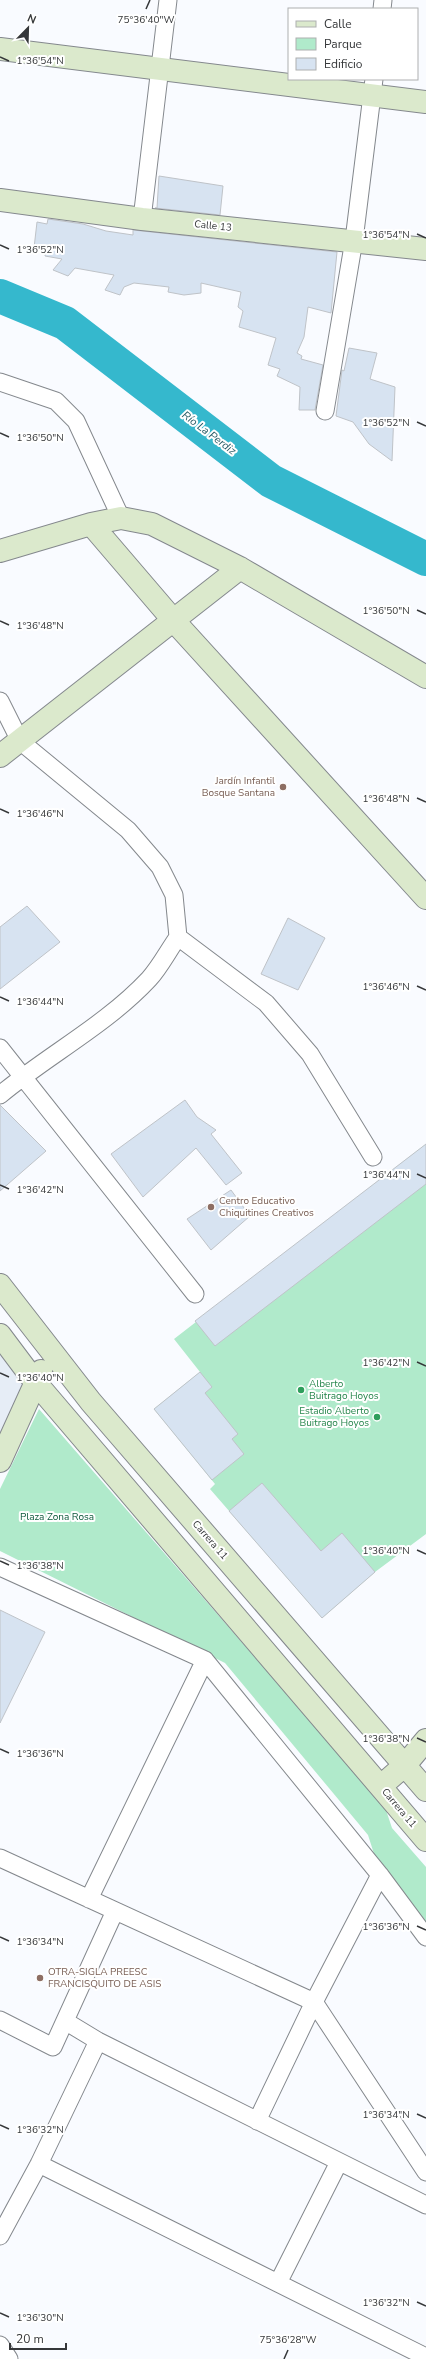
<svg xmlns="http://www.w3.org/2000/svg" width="426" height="2359" viewBox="0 0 426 2359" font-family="'Nunito Sans',sans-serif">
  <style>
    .built { fill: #e6edf6 }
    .green { fill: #b0eacb }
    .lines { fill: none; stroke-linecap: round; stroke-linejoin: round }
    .river { stroke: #35b8cd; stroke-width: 34 }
    .building { fill: #d7e3f1; stroke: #bfc3c8 }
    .street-casing { stroke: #84888d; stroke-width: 19 }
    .secondary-casing { stroke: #84888d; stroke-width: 24 }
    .street { stroke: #fff; stroke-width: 17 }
    .secondary { stroke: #dbe9cc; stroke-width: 22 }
    .ticks { fill: none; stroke: #353739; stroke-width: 1.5 }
    .education-dot { fill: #8d6e63; stroke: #fff; stroke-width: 1.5 }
    .leisure-dot { fill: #2e9e5b; stroke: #fff; stroke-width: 1.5 }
    .labels { text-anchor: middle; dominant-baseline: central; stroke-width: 4; stroke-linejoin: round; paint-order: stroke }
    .street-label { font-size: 10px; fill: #353739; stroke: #fff }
    .education-label { font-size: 10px; fill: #785e54; stroke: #fff; text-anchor: start }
    .leisure-label { font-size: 10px; fill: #27864d; stroke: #fff; text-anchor: start }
    .park-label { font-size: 10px; fill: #0b573a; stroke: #fff }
    .water-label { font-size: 11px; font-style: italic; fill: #275b65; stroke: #fff }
    .ticks-label { font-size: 10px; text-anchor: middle; fill: #353739; stroke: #fff; stroke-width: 4; stroke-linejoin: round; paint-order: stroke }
  </style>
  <rect width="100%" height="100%" fill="#f9fbff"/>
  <path class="built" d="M0,1355L25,1387L0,1438Z"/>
  <path class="green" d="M426,1144V1534L375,1572L322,1618L210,1489L215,1484L154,1409L200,1372L174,1339Z
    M39,1409L385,1807L392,1828L426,1867V1928L376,1860L368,1835L225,1663L0,1551V1489Z"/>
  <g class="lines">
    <path class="river" d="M0,296L65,323L271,481L426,559"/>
  </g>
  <path class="building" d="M159,176L223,186L220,215L155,208H157Z
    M48,219L83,224L106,231L133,235V230L337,252L331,313L308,307L304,337L297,353L302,356L301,359L323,365L315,410H299L300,387L277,376L280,369L268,365L276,338L239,327L243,311L238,307L241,292L201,283V293L184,295L168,292L169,287L134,283L124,287L120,295L105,290L114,275L75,268L68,276L53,270L62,259L45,256L46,249L34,248L37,222L47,224Z
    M349,348L377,353L370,379L395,387L392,461L369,444L353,422L336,416L342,370L344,371Z
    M27,906L60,942L0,989V927Z
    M288,918L325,938L298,990L261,974Z
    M185,1100L197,1117L216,1130L211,1134L242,1173L226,1185L196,1148L143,1197L111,1154Z
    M0,1105L46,1151L0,1191Z
    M426,1144V1184L215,1346L195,1321Z
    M231,1190L250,1216L211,1250L187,1219Z
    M200,1372L212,1387L205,1393L238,1434L232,1439L244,1454L212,1480L154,1409Z
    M262,1483L321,1551L342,1533L375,1572L322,1618L229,1511Z
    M0,1610L45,1632L0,1723Z"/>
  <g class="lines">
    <defs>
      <path id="street" d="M382,9L383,0
        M142,219L168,0
        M0,382L56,401L76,421L121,518
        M325,411L354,240L374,79
        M0,701L20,741L128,830L160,867L174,895L178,937L266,1003L310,1054L373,1157
        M0,1048L195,1294
        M0,1095C48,1055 106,1025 149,979C160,967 168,951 178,937
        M0,1567L205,1660L380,1875L426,1937
        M0,1858L314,2002L426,2172
        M89,1899L205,1660
        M0,2020L53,2047L115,1911
        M65,2021L98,2041L426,2205
        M257,2121L314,2002L380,1875
        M39,2164L426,2357
        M0,2236L39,2164L98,2041
        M278,2283L339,2162
        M0,2345L9,2359"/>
      <path id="secondary" d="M0,49L426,102
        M0,200L142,219L426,249
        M91,524L174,621L426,898
        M0,551L91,524L121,518L152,524L240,568L426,677
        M0,756L240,568
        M0,1285L91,1402L426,1790
        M0,1335L36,1383L426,1840
        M0,1461L41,1371
        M381,1786L405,1765L426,1740"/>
    </defs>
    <use href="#street" class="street-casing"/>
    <use href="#secondary" class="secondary-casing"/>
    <use href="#street" class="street"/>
    <use href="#secondary" class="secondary"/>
  </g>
  <path class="ticks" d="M146,9L150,0M0,57L9,61M417,234L426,238M0,245L9,249M417,422L426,426M0,433L9,437M417,610L426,614M0,621L9,625M417,798L426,802M0,809L9,813M417,986L426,990M0,997L9,1001M417,1174L426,1178M0,1185L9,1189M417,1362L426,1366M0,1373L9,1377M417,1550L426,1554M0,1561L9,1565M417,1738L426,1742M0,1749L9,1753M417,1926L426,1930M0,1937L9,1941M417,2114L426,2118M0,2125L9,2129M417,2302L426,2306M0,2313L9,2317M284,2359L288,2350"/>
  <g class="education-dot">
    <circle cx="283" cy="787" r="4"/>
    <circle cx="211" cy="1207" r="4"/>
    <circle cx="40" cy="1978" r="4"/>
  </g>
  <g class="leisure-dot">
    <circle cx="301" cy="1390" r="4"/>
    <circle cx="377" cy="1417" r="4"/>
  </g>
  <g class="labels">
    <g class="street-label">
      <text transform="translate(213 226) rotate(6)">Calle 13</text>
      <text transform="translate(210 1540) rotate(49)">Carrera 11</text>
      <text transform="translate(399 1808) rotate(50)">Carrera 11</text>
    </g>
    <g class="education-label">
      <text x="275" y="781" text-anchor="end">Jardín Infantil<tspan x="275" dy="12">Bosque Santana</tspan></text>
      <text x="219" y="1201">Centro Educativo<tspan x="219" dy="12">Chiquitines Creativos</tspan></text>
      <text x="48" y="1972">OTRA-SIGLA PREESC<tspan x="48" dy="12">FRANCISQUITO DE ASIS</tspan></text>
    </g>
    <g class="leisure-label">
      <text x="309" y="1384">Alberto<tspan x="309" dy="12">Buitrago Hoyos</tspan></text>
      <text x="369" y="1411" text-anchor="end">Estadio Alberto<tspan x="369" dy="12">Buitrago Hoyos</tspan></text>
    </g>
    <g class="park-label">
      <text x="57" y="1517">Plaza Zona Rosa</text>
    </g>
    <g class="water-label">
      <text transform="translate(209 433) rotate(37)">Río La Perdiz</text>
    </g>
  </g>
  <g class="ticks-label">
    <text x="146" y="23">75°36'40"W</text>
    <text x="40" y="64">1°36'54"N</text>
    <text x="386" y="238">1°36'54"N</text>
    <text x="40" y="253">1°36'52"N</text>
    <text x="386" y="426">1°36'52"N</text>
    <text x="40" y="441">1°36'50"N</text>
    <text x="386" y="614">1°36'50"N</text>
    <text x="40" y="629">1°36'48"N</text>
    <text x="386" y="802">1°36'48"N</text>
    <text x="40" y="817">1°36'46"N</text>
    <text x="386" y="990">1°36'46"N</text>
    <text x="40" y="1005">1°36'44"N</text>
    <text x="386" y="1178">1°36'44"N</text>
    <text x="40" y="1193">1°36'42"N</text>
    <text x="386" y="1366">1°36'42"N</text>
    <text x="40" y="1381">1°36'40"N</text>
    <text x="386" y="1554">1°36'40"N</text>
    <text x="40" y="1569">1°36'38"N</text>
    <text x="386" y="1742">1°36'38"N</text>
    <text x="40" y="1757">1°36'36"N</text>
    <text x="386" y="1930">1°36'36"N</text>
    <text x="40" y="1945">1°36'34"N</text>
    <text x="386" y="2118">1°36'34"N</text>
    <text x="40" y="2133">1°36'32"N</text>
    <text x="386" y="2306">1°36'32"N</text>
    <text x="40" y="2321">1°36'30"N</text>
    <text x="288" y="2343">75°36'28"W</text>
  </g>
  <rect x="288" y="8" width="130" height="72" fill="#ffffff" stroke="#aeafb0"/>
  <rect x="296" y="21" width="20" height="6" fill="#dbe9cc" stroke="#aeafb0"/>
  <text x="324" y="28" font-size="12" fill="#353739">Calle</text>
  <rect x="296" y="38" width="20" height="12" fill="#b0eacb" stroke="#aeafb0"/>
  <text x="324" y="48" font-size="12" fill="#353739">Parque</text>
  <rect x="296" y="58" width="20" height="12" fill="#d7e3f1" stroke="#aeafb0"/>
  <text x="324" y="68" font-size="12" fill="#353739">Edificio</text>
  <g transform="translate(28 28) rotate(23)" stroke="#ffffff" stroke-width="3" paint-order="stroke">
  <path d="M0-3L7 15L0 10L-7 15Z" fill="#353739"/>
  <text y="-6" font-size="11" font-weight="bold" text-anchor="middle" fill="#353739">N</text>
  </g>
  <path d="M10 2343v6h56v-6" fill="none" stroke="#353739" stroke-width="2"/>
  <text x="16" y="2343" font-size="12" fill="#353739" stroke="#ffffff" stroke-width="3" paint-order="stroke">20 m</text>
</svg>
